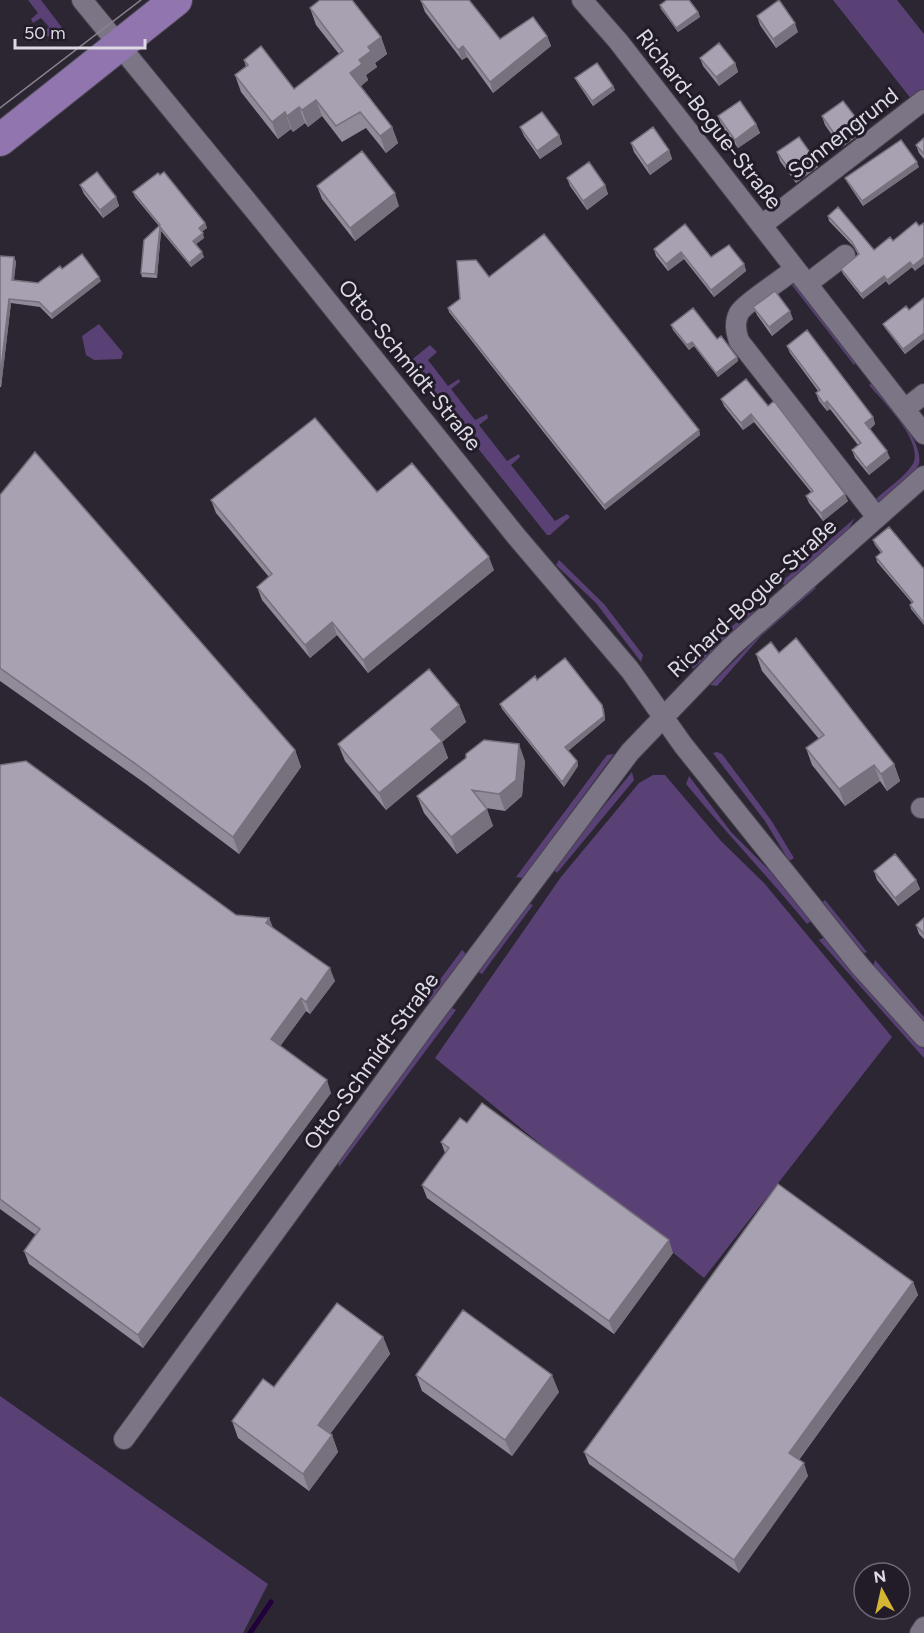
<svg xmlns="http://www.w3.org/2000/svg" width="924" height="1633" viewBox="0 0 924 1633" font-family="Figtree,sans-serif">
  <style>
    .green { fill: #594175 }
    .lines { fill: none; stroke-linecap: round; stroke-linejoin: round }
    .stream { stroke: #22003c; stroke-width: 5 }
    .minor-casing { stroke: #48444f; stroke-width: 22 }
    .primary-casing { stroke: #48444f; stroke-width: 34 }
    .minor { stroke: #7c7585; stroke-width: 20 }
    .primary { stroke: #9075af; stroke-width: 32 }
    .tram { stroke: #88848e; stroke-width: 1.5 }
    .wall { fill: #908a99 }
    .shaded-wall { fill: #76717d }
    .building { fill: #a8a1b2; stroke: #76717d; stroke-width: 1.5 }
    .labels { text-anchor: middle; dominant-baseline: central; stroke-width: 6; stroke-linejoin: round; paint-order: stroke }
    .street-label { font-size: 22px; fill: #dddae3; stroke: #221c29 }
  </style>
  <rect width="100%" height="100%" fill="#2c2633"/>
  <path class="green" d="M28,0H41L63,29L52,37L41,35L49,27L41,18L33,23L31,19L38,13Z
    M833,0H897L924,34V115Z
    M791,284L799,286L857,361L854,365Z
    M99,324L123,353L121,359L94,360L86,355L82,336Z
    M430,345L437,352L428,360L448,386L459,379L460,382L451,389L475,420L487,414L488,418L479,425L507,461L519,454L520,457L511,465L555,521L567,514L570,517L550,535H547L409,362Z
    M873,382C887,399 924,442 919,464C911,480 892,492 879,503L875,500C886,489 905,477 913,464C924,441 883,402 869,385Z
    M855,518L846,533L785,585L780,583Z
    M559,560L604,604L643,655L641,662L596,603L556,565Z
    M811,584L816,588L761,636L717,686L710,685Z
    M752,609L756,613L693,669L691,665L693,660Z
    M717,752L722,754L771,820L794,858L789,861L765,821L713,753Z
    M614,754L523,878L516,877L607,755Z
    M632,772L634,780L557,873L552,868Z
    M653,775H665L721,841L764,883L892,1037L704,1278L435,1058L561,877L639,783Z
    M689,776L731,832L776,877L812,920L807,924C768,876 725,832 686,784Z
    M825,900L867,952L864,953L821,904Z
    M527,903L533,905L482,974L477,971Z
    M825,937L924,1049V1058L819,940Z
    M462,950L466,954L464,958L432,1001L425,1000Z
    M875,960L924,1017V1025L873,967Z
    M450,1007L456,1010L339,1167L338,1161Z
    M0,1396L268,1584L243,1633H0Z"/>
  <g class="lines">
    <path class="stream" d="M250,1633L271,1602"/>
    <defs>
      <path id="minor" d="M82,0L260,217L516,536L630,670L683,745L860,966L924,1037
        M582,0L618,41L924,434
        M762,225L924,100
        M795,269C784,278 744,304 739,313C734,323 736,332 739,341L876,516
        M807,284L845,255
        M905,409L924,394
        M921,808H924
        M124,1439L425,1026L630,752L731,647L924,476
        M920,1633L924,1627"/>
      <path id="primary" d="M0,140L176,0"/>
    </defs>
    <use href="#minor" class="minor-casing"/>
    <use href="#primary" class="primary-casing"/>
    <use href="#minor" class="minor"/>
    <use href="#primary" class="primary"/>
    <path class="tram" d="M0,108L141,0"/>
  </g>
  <path class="wall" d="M421,1L500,39L547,36L551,46L493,93L467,57L462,60L425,12Z
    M660,5L698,12L700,17L678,32L661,9Z
    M310,8L381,37L387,54L375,63L377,67L366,75L368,80L361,86L392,127L398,143L386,153L366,128L342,142L322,116L308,127L305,123L293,132L291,129L278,139L241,92L235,75L246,67L244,60L294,89L339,54L316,25Z
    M757,16L798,32L776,48L760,25Z
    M700,58L735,63L738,72L719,86L703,66Z
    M575,78L613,86L615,90L593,106L577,82Z
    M718,116L756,124L760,133L738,148L721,125Z
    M822,116L863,132L841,148L825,125Z
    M520,127L559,135L562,144L540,159L524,136Z
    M924,138V159L919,153L916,145Z
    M631,143L669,150L672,159L650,175L634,152Z
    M777,152L818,167L796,183L780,161Z
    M919,167L863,206L847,182L845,178Z
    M567,178L605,185L608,194L587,210L570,186Z
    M80,185L116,197L119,206L103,218L84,194Z
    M317,186L399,206L355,241L322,199Z
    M133,192L205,223L207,228L201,232L204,238L196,244L204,257L191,267L161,231L157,278L142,277L141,273L159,226L135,197Z
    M828,216L874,250L893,241L916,222L915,271L912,267L889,285L886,281L863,299L843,274L841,269L858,255L854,247L829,221Z
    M654,249L711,257L744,264L746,271L714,297L684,259L668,271L656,256Z
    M0,256L14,257L16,262L14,280L38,283L62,269L101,281L52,319L40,307L11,303L1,387H0Z
    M489,277L699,430L700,435L605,510L449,312L448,308Z
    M924,298V339L905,354L885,328L883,324L909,310Z
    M753,307L793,319L772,336L757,315Z
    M671,325L717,339L737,357L738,361L718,377L694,346L689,350L673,330Z
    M787,346L873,417L875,424L870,429L890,458L869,475L855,458L852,450L858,445L830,409L827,411L819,401L816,393L818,391L790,353Z
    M746,379L848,501L823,521L809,503L806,496L811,492L754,422L743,430L724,406L721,399Z
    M377,492L494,570L368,673L337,635L310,658L262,600L257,587L269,577L216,513L211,500Z
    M0,495L295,750L301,767L239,854L146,784L0,681Z
    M873,540L924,569V625L911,609L910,605L912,603L877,562L876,557L881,553L875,545Z
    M779,653L894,764L900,781L887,791L880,781L845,806L812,765L806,748L819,739L762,671L756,654Z
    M537,680L602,705L604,710L605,720L568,751L577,761L578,766L564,787L502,709L500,704Z
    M459,705L466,722L442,742L448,758L386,810L345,761L338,744Z
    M525,761L522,796L505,811L486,808L493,826L457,854L424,813L417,796Z
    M0,765L236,915L269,918L273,928L335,981L310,1014L306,1011L280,1046L331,1093L143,1348L29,1264L24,1251L36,1235L0,1209Z
    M874,871L916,880L920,889L898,906L877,880Z
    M924,918V939L919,934L916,925Z
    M467,1123L673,1253L614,1334L427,1198L422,1185L445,1153L441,1142Z
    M913,1282L918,1295L799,1460L808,1476L739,1573L589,1464L584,1452Z
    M383,1337L390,1354L330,1434L332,1435L338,1452L309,1491L238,1438L232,1421L274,1387Z
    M416,1375L559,1392L512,1456L422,1391Z"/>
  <path class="shaded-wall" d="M698,12L700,17L678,32L676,28Z
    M795,23L798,32L776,48L773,39Z
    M547,36L551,46L493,93L490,82Z
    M381,37L387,54L375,63L377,67L366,75L368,80L356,90L350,73L368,47Z
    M463,46L467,57L462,60L458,50Z
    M735,63L738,72L719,86L716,77Z
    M613,86L615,90L593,106L592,101Z
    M316,100L322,116L308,127L302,110Z
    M299,107L305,123L293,132L287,116Z
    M285,112L291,129L278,139L272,122Z
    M860,123L863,132L841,148L838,139Z
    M756,124L760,133L738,148L735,140Z
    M392,127L398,143L386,153L380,136Z
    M559,135L562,144L540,159L537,151Z
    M669,150L672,159L650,175L647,166Z
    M814,158L818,167L796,183L793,175Z
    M917,162L919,167L863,206L862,201Z
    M605,185L608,194L587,210L583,201Z
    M395,193L399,206L355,241L350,228Z
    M116,197L119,206L103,218L100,210Z
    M205,223L207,228L200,233L199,228Z
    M160,227L161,231L157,278L155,274Z
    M203,233L204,238L195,245L193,241Z
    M202,252L204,257L191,267L189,263Z
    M681,252L684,259L668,271L666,264Z
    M14,257L16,262L13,284L12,280Z
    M924,257V264L915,271L913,266Z
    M910,262L912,267L889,285L887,280Z
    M744,264L746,271L714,297L711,290Z
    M884,276L886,281L863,299L861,294Z
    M99,277L101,281L52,319L51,314Z
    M9,299L11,303L1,387L0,378Z
    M790,311L793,319L772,336L769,327Z
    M924,333V339L905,354L903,349Z
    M692,342L694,346L689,350L687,345Z
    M737,357L738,361L718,377L716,373Z
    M827,401L830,409L827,411L824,404Z
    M751,414L754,422L743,430L741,423Z
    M873,417L875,424L868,431L865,423Z
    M699,430L700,435L605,510L604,505Z
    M887,451L890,458L869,475L866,468Z
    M845,494L848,501L823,521L821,513Z
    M489,557L494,570L368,673L363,660Z
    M332,622L337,635L310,658L305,645Z
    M459,705L466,722L442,742L448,758L386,810L379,793L431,729Z
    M602,705L605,720L567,752L565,747Z
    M519,744L525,761L522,796L505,811L499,794Z
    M295,750L301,767L239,854L233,837Z
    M577,761L578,766L564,787L562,782Z
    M894,764L900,781L887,791L881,774Z
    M874,765L880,781L845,806L839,789Z
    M487,809L493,826L457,854L451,837Z
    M916,880L920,889L898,906L895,898Z
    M269,918L274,931L266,923Z
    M330,968L335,981L310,1014L306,1002Z
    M301,998L306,1011L276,1052L271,1039Z
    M327,1080L331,1093L143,1348L138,1335Z
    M669,1240L673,1253L614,1334L609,1321Z
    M913,1282L918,1295L794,1466L789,1453Z
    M383,1337L390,1354L324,1442L318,1425Z
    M552,1375L559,1392L512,1456L505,1440Z
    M332,1435L338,1452L309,1491L303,1474Z
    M804,1463L808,1476L739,1573L734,1560Z"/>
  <path class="building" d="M320,0H352L381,37L368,47L371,51L359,60L362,64L350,73L392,127L380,136L360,112L336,126L316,100L302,110L299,107L287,116L285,112L272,122L235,75L248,65L244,60L261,46L294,89L343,51L310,8Z
    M421,0H469L500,39L533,17L547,36L490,82L463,46L458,50L421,1Z
    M667,0H689L698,12L676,28L660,5Z
    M779,0L795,23L773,39L757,16Z
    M719,43L735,63L716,77L700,58Z
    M597,63L613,86L592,101L575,78Z
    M740,101L756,124L735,140L718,116Z
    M843,101L860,123L838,139L822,116Z
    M542,112L559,135L537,151L520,127Z
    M653,127L669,150L647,166L631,143Z
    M799,137L814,158L793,175L777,152Z
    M924,138V154L916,145Z
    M901,140L917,162L862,201L845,178Z
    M362,151L395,193L350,228L317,186Z
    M589,162L605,185L583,201L567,178Z
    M97,172L116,197L100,210L80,185Z
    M164,172L205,223L199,228L203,233L193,241L202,252L189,263L160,227L155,274L141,273L144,240L160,225L133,192L158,173L160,175Z
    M838,207L874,250L890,237L893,241L916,222L919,226L924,223V257L913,266L910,262L887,280L884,276L861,294L841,269L859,254L852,242L828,216Z
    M685,224L711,257L729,245L744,264L711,290L681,252L666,264L654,249Z
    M544,234L699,430L604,505L448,308L460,299L457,261L476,260L489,277Z
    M82,254L99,277L51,314L39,302L9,299L0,378V256L14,257L12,280L38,283L60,266L62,269Z
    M775,291L790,311L769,327L753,307Z
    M924,298V333L903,349L883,324L906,306L909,310Z
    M693,308L717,339L721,336L737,357L716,373L692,342L687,345L671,325Z
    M807,330L873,417L865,423L887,451L866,468L852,450L861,443L827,401L824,404L816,393L820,390L787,346Z
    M746,379L768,406L774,401L845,494L821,513L806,496L813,491L751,414L741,423L721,399Z
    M315,418L377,492L412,463L489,557L363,660L332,622L305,645L257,587L272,574L211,500Z
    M35,452L295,750L233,837L140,767L0,668V495Z
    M889,527L924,569V623L910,605L913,602L876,557L882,552L873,540Z
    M796,638L894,764L881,774L874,765L839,789L806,748L824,735L756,654L771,642L779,653Z
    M565,658L602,705L604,716L565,747L577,761L562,782L500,704L535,676L537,680Z
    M429,669L459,705L431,729L442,741L379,793L338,744Z
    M484,740L519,744L516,780L499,794L472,790L487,809L451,837L417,796L466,758V754Z
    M26,761L236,915L269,918L266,923L330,968L306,1002L301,998L271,1039L327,1080L138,1335L24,1251L40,1229L0,1199V765Z
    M895,854L916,880L895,898L874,871Z
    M924,918V934L916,925Z
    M482,1103L669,1240L609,1321L422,1185L449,1148L441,1142L460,1118L467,1123Z
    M778,1184L913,1282L789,1453L804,1463L734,1560L584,1452Z
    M337,1303L383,1337L318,1425L332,1435L303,1474L232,1421L263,1379L274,1387Z
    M463,1310L552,1375L505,1440L416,1375Z"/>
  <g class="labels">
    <g class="street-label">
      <text transform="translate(709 119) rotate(52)">Richard-Bogue-Straße</text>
      <text transform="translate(843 133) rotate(-38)">Sonnengrund</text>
      <text transform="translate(410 365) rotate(51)">Otto-Schmidt-Straße</text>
      <text transform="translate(752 598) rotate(-43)">Richard-Bogue-Straße</text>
      <text transform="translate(371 1061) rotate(-54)">Otto-Schmidt-Straße</text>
    </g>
  </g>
  <g transform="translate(882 1591) rotate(352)"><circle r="28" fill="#221c29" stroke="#6d6873" stroke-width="1.5"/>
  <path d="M0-4.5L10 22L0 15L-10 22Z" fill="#d5b534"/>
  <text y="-9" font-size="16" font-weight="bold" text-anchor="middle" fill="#dddae3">N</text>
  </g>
  <path d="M15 39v9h130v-9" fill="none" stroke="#dddae3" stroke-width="3"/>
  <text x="24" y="39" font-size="18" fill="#dddae3" stroke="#221c29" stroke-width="4.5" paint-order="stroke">50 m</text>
</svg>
